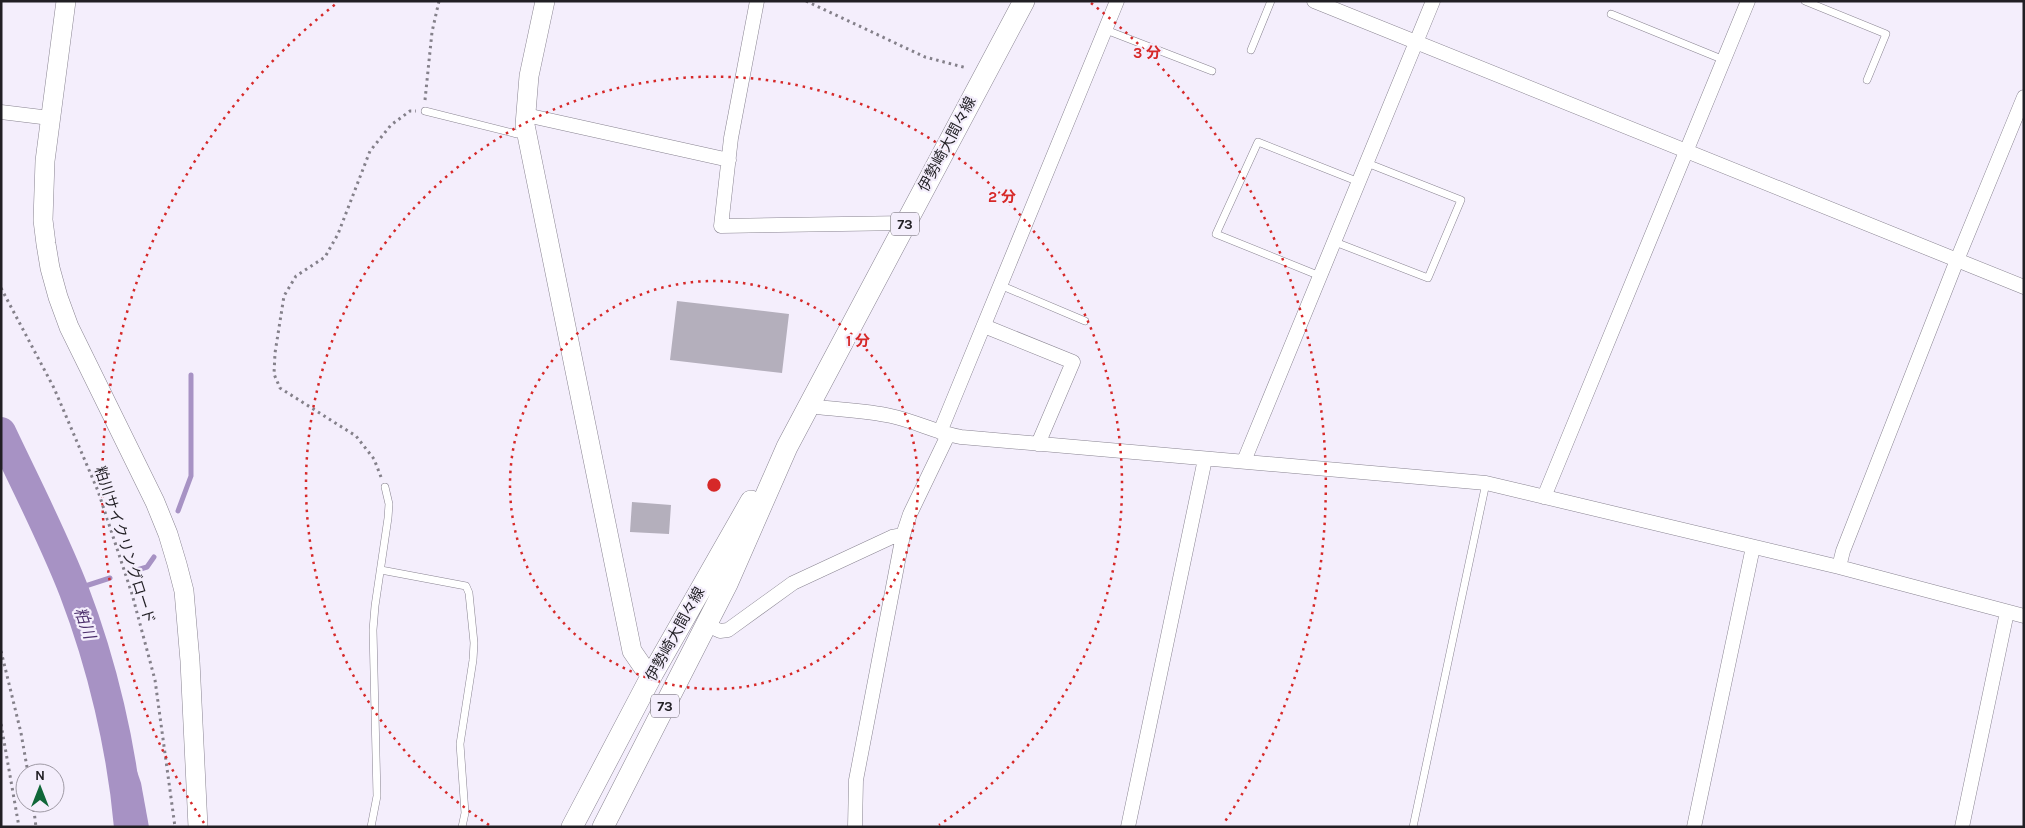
<svg xmlns="http://www.w3.org/2000/svg" width="2025" height="828" viewBox="0 0 2025 828" font-family="Karla,'Noto Sans JP',sans-serif">
  <style>
    .water { fill: #a792c4 }
    .lines { fill: none; stroke-linecap: round; stroke-linejoin: round }
    .stream { stroke: #a792c4; stroke-width: 5 }
    .river { stroke: #a792c4; stroke-width: 30 }
    .building { fill: #b4afbc }
    .lane-casing { stroke: #898491; stroke-width: 8 }
    .street-casing { stroke: #898491; stroke-width: 15 }
    .secondary-casing { stroke: #898491; stroke-width: 20 }
    .primary-casing { stroke: #898491; stroke-width: 22 }
    .path { stroke: #84808a; stroke-width: 3; stroke-dasharray: 2.5 4; stroke-linecap: butt }
    .lane { stroke: #fff; stroke-width: 7 }
    .street { stroke: #fff; stroke-width: 14 }
    .secondary { stroke: #fff; stroke-width: 19 }
    .primary { stroke: #fff; stroke-width: 21 }
    .ring { fill: none; stroke: #d62828; stroke-width: 2.5; stroke-dasharray: 2.5 5 }
    .labels { text-anchor: middle; dominant-baseline: central; stroke-width: 4.5; stroke-linejoin: round; paint-order: stroke }
    .shield { fill: #f4eefc; stroke: #605d65; stroke-width: 1 }
    .shield-label { font-size: 14px; font-weight: bold; fill: #211f24 }
    .street-label { font-size: 15px; fill: #211f24; stroke: #f4eefc }
    .water-label { font-size: 16px; font-style: italic; fill: #4d306d; stroke: #f4eefc }
    .centre { fill: #d62828; stroke: #f4eefc; stroke-width: 2.5 }
    .ring-label { font-size: 15px; text-anchor: middle; font-weight: bold; fill: #d62828; stroke: #f4eefc; stroke-width: 4.5; stroke-linejoin: round; paint-order: stroke }
  </style>
  <rect width="100%" height="100%" fill="#f4eefc"/>
  <path class="water" d="M112,723L130,751L141,783L149,827H122Z"/>
  <g class="lines">
    <path class="stream" d="M178,511L191,476V375
      M137,570L147,567L154,557
      M73,590L110,578"/>
    <path class="river" d="M1,432C26,485 53,537 74,591C102,664 122,748 129,827"/>
  </g>
  <path class="building" d="M677,301L789,314L782,373L670,360Z
    M632,502L671,505L669,534L630,532Z"/>
  <g class="lines">
    <defs>
      <path id="lane" d="M1805,1L1886,34L1867,80
        M1611,14L1724,60
        M1106,30L1212,71
        M1251,50L1271,1
        M425,111L517,134L526,133
        M1335,242L1428,278L1461,200L1367,163
        M1320,276L1216,234L1258,142L1359,182
        M1000,285L1085,321
        M381,570L466,586L469,593L474,643L473,660L460,744L465,813L462,827
        M371,827L377,796L373,630L375,606L388,518L389,504L385,487
        M1413,827L1486,483"/>
      <path id="street" d="M757,1L731,138L721,226L906,223
        M1314,1L2024,287
        M1,112L50,118
        M526,115L729,160
        M984,326L1073,362L1038,444
        M810,406C837,410 864,410 891,416C915,421 937,433 961,437L1486,483L1839,567L2024,616
        M940,432L1117,1
        M1244,461L1433,1
        M1544,497L1748,1
        M1839,567L1843,551L1957,260L2024,97
        M707,625L720,631L728,630L793,583L892,537L903,535
        M855,827L856,780L903,535L910,514L948,435
        M1128,827L1205,459
        M1694,827L1753,547
        M1962,827L2007,612"/>
      <path id="secondary" d="M66,1L45,161L43,220L46,244L50,268L58,297L69,327L155,502L168,534L177,564L184,591L190,661L198,827
        M545,1L529,76L525,125L632,651L643,667L653,673"/>
      <path id="primary" d="M572,827L653,673L751,501
        M603,827L727,584L787,447L1024,1"/>
    </defs>
    <use href="#lane" class="lane-casing"/>
    <use href="#street" class="street-casing"/>
    <use href="#secondary" class="secondary-casing"/>
    <use href="#primary" class="primary-casing"/>
    <path class="path" d="M806,1L925,57L967,68
      M425,100L432,32L439,1
      M1,288L54,388L98,491L132,594L155,680L175,827
      M381,477L374,459L356,436L280,388L274,374L275,353L284,296L296,276L325,257L338,234L370,151L391,125L410,111H416
      M1,651L21,733L28,773
      M1,724L19,827
      M33,803L36,827"/>
    <use href="#lane" class="lane"/>
    <use href="#street" class="street"/>
    <use href="#secondary" class="secondary"/>
    <use href="#primary" class="primary"/>
  </g>
  <g class="ring">
    <circle cx="714" cy="485" r="204"/>
    <path d="M489 825A408 408 0 1 1 939 825"/>
    <path d="M204 823A612 612 0 0 1 337 3M1091 3A612 612 0 0 1 1224 823"/>
  </g>
  <g class="labels">
    <g class="shield">
      <rect x="891" y="212.5" width="28" height="23" rx="4"/>
      <rect x="651" y="694.5" width="28" height="23" rx="4"/>
    </g>
    <g class="shield-label">
      <text x="905" y="224">73</text>
      <text x="665" y="706">73</text>
    </g>
    <g class="street-label">
      <text transform="translate(947 144) rotate(-62)">伊勢崎大間々線</text>
      <text transform="translate(125 545) rotate(72)">粕川サイクリングロード</text>
      <text transform="translate(675 634) rotate(-61)">伊勢崎大間々線</text>
    </g>
    <g class="water-label">
      <text transform="translate(85 623) rotate(70)">粕川</text>
    </g>
  </g>
  <circle cx="714" cy="485" r="8" class="centre"/>
  <g class="ring-label">
    <text x="1147" y="58">3 分</text>
    <text x="1002" y="202">2 分</text>
    <text x="858" y="346">1 分</text>
  </g>
  <rect width="2025" height="828" fill="none" stroke="#211f24" stroke-width="5"/>
  <g transform="translate(40 788)"><circle r="24" fill="#f4eefc" stroke="#a09ba6"/>
  <path d="M0-4L9 19L0 12L-9 19Z" fill="#106739"/>
  <text y="-8" font-size="14" font-weight="bold" text-anchor="middle" fill="#211f24">N</text>
  </g>
</svg>
